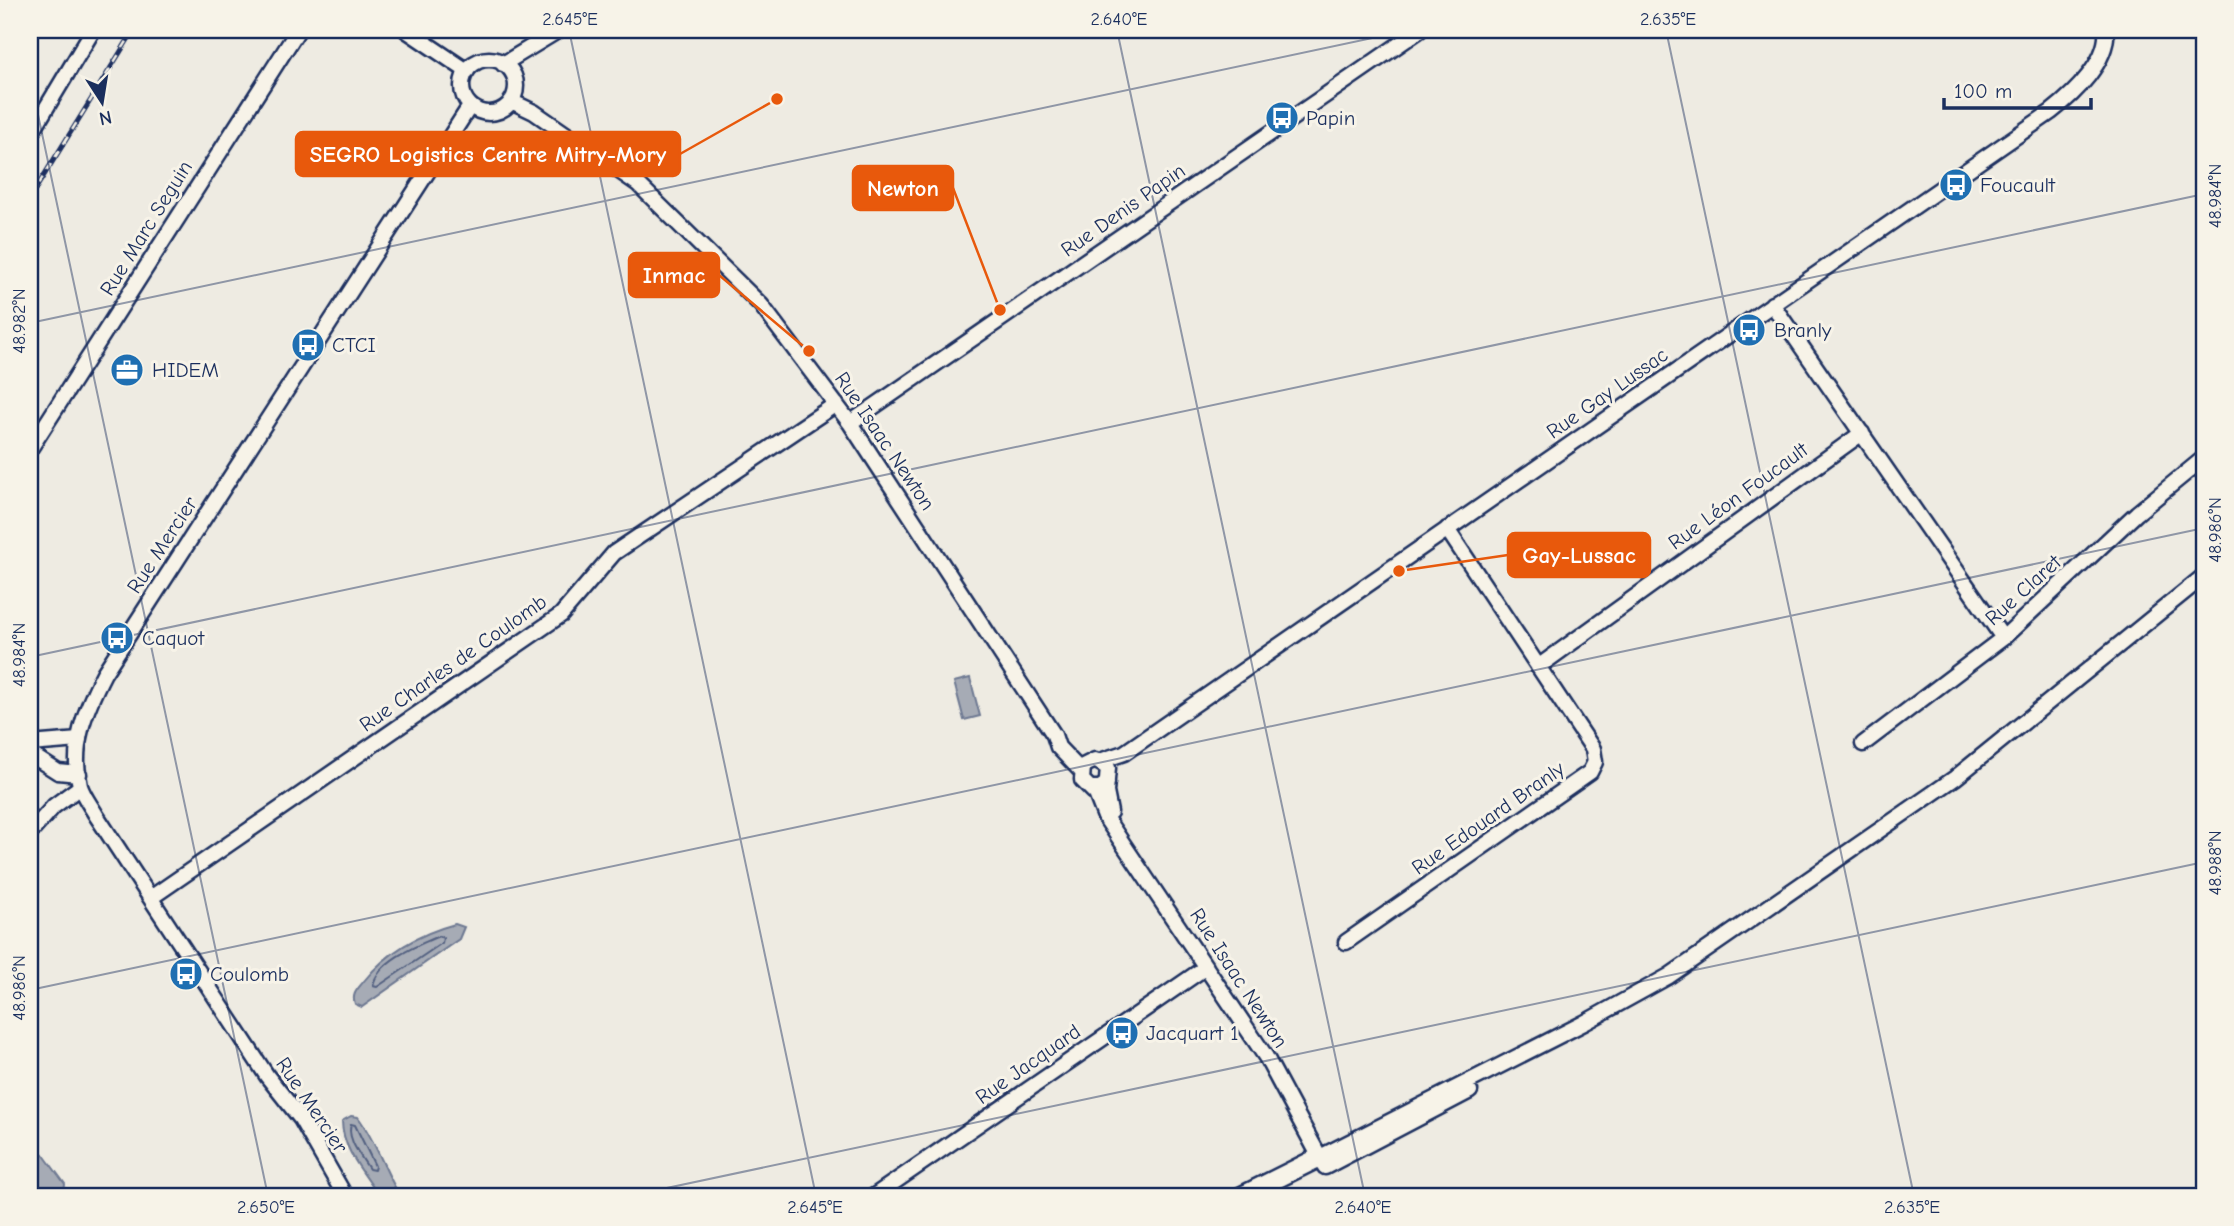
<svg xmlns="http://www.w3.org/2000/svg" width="2234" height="1226" viewBox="0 0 2234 1226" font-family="'Comic Neue',sans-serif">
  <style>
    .water { fill: #a6abb5; stroke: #6e7992; stroke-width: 2 }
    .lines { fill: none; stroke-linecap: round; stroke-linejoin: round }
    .shore { stroke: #536181; stroke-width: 2 }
    .minor-casing { stroke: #1b2f5e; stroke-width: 19 }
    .major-casing { stroke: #1b2f5e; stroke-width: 23 }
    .minor { stroke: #f7f3e8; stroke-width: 14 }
    .major { stroke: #f7f3e8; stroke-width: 18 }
    .rail-casing { stroke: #1b2f5e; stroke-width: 5 }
    .rail { stroke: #f7f3e8; stroke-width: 2.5; stroke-dasharray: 8; stroke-linecap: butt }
    .ticks { fill: none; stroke: #1b2f5e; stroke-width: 2; stroke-opacity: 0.45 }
    .labels { text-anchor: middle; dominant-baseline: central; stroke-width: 6; stroke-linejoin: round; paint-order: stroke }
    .poi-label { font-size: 21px; fill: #1b2f5e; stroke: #f7f3e8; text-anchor: start }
    .street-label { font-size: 21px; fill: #1b2f5e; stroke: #f7f3e8 }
    .leader { fill: none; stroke: #e8590c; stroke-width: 2.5 }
    .callout-dot { fill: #e8590c; stroke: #f7f3e8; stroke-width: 2.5 }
    .callout { fill: #e8590c; stroke: #e8590c; stroke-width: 2.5 }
    .callout-label { font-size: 23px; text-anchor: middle; font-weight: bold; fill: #fff }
    .neatline { fill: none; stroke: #1b2f5e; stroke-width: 2.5 }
    .ticks-label { font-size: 18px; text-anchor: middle; fill: #1b2f5e }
  </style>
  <rect width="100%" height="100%" fill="#eeebe2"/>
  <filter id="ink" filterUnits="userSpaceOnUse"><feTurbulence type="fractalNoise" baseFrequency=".0143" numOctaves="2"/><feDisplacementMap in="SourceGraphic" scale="14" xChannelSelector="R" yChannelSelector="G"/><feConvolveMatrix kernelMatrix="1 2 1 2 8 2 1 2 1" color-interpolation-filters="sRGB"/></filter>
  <g filter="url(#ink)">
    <path class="water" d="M970,678L980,716L964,720L954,682Z
      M455,924L464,927L459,939L362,1007L355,1004C351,994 358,989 364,981C388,951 418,934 455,924Z
      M351,1116L358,1117C376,1141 384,1170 400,1196H379C364,1173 342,1149 342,1121Z
      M43,1154L65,1184L64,1193L59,1196H30V1163Z"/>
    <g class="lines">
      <path class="shore" d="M439,936L443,938L442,943L377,987L373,986C377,961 418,945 439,936Z
        M351,1124L355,1125L375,1166L374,1170L369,1169C361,1156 346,1139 351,1124Z"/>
      <defs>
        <path id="minor" d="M406,30L467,71
          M462 86a27 27 0 1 1 54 0a27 27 0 1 1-54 0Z
          M503,64L559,30
          M511,101L534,112L638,184L761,305L850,423L1054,735L1058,747L1081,771
          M30,135L93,30
          M1772,304L2003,638
          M850,423L1420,30
          M30,449L298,30
          M1538,667L1862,433
          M30,744L79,740
          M1863,744L2003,638L2137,513L2204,458
          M30,754L58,772L79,774
          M1100,761L1124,753L2051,112C2074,94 2109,61 2106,30
          M1107,783L1100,788H1090L1082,780L1083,766L1095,760L1108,768L1106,792L1110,812
          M1090,788L1096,794L1105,817L1266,1057L1325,1167L1470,1091
          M30,833L54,806L80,787
          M152,897L561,615L614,553L836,404
          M1346,942L1590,772L1595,762L1593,749L1447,529
          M1320,1157L1584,1023L1669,976L1955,778L2204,576
          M345,1196L301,1119L267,1076L96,815C91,806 83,796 80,786C70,745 86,708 104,673L470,106
          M874,1196L1206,967"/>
        <path id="major" d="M1242,1196L1320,1157"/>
      </defs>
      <use href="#minor" class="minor-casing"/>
      <use href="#major" class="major-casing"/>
      <use href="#minor" class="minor"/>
      <use href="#major" class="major"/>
      <defs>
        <path id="rail" d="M30,198L134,30"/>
      </defs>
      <use href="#rail" class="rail-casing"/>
      <use href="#rail" class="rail"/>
    </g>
  </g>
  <path class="ticks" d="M569,30L816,1196M1117,30L1365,1196M1666,30L1914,1196M30,77L268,1196M30,323L1410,30M30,657L2204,194M30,990L2204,528M629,1196L2204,862M2199,1196L2204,1195"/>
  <defs>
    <symbol id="bus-disc" viewBox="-11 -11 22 22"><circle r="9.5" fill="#1f6fb2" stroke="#f7f3e8"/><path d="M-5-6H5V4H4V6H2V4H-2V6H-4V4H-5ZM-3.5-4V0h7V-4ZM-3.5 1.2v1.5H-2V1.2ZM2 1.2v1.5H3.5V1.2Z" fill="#fff"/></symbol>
    <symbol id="office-disc" viewBox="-11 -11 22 22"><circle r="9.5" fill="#1f6fb2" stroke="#f7f3e8"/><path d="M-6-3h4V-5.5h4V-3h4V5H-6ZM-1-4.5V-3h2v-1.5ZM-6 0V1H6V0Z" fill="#fff"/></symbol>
  </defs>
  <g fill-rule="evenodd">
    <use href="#bus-disc" x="1263" y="99" width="38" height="38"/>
    <use href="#bus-disc" x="1937" y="166" width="38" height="38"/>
    <use href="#bus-disc" x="1730" y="311" width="38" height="38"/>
    <use href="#bus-disc" x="289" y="326" width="38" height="38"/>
    <use href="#office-disc" x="108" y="351" width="38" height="38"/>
    <use href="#bus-disc" x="98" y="619" width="38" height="38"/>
    <use href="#bus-disc" x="167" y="955" width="38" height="38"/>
    <use href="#bus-disc" x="1103" y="1014" width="38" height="38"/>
  </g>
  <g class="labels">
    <g class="poi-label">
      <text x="1306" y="118">Papin</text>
      <text x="1980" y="185">Foucault</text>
      <text x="1774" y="330">Branly</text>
      <text x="332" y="345">CTCI</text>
      <text x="152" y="370">HIDEM</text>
      <text x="142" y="638">Caquot</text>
      <text x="210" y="974">Coulomb</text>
      <text x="1146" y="1033">Jacquart 1</text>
    </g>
    <g class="street-label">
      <text transform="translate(1123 210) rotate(-35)">Rue Denis Papin</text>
      <text transform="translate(146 228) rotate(-58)">Rue Marc Seguin</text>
      <text transform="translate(1607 393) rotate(-35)">Rue Gay Lussac</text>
      <text transform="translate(885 441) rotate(56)">Rue Isaac Newton</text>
      <text transform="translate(1738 496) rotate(-36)">Rue Léon Foucault</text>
      <text transform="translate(162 545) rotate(-57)">Rue Mercier</text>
      <text transform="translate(2023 590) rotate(-42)">Rue Claret</text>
      <text transform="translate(453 663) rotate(-35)">Rue Charles de Coulomb</text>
      <text transform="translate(1488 818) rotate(-35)">Rue Edouard Branly</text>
      <text transform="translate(1239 978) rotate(57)">Rue Isaac Newton</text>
      <text transform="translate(1028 1064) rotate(-35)">Rue Jacquard</text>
      <text transform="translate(312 1105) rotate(56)">Rue Mercier</text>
    </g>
  </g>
  <path class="leader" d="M777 99L680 154M1000 310L953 188M809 351L719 275M1399 571L1508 555"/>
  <g class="callout-dot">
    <circle cx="777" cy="99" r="7"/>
    <circle cx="1000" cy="310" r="7"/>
    <circle cx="809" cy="351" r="7"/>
    <circle cx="1399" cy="571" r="7"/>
  </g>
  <g class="callout">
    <rect x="296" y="132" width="384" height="44" rx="7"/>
    <rect x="853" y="166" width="100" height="44" rx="7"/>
    <rect x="629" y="253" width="90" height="44" rx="7"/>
    <rect x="1508" y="533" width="142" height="44" rx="7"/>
  </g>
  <g class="callout-label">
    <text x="488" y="162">SEGRO Logistics Centre Mitry-Mory</text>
    <text x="903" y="196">Newton</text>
    <text x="674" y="283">Inmac</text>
    <text x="1579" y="563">Gay-Lussac</text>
  </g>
  <rect width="2234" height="1226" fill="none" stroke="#f7f3e8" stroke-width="77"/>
  <g transform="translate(102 102) rotate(168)" stroke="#f7f3e8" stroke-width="5" paint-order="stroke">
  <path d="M0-5L12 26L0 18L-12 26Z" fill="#1b2f5e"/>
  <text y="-10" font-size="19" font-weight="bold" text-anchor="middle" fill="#1b2f5e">N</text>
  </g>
  <path d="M1944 98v10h147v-10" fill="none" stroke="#1b2f5e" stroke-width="3.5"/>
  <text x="1954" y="98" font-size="21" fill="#1b2f5e" stroke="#f7f3e8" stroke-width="5" paint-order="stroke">100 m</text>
  <rect x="38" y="38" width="2158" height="1150" class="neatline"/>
  <g class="ticks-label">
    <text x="570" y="25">2.645°E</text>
    <text x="1119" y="25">2.640°E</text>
    <text x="1668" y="25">2.635°E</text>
    <text transform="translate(2215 196) rotate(-90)" y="6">48.984°N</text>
    <text transform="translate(19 321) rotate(-90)" y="6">48.982°N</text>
    <text transform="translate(2215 530) rotate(-90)" y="6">48.986°N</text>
    <text transform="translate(19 655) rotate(-90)" y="6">48.984°N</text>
    <text transform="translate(2215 863) rotate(-90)" y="6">48.988°N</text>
    <text transform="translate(19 988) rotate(-90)" y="6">48.986°N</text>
    <text x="266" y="1213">2.650°E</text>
    <text x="815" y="1213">2.645°E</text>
    <text x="1363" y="1213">2.640°E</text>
    <text x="1912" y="1213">2.635°E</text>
  </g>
</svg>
